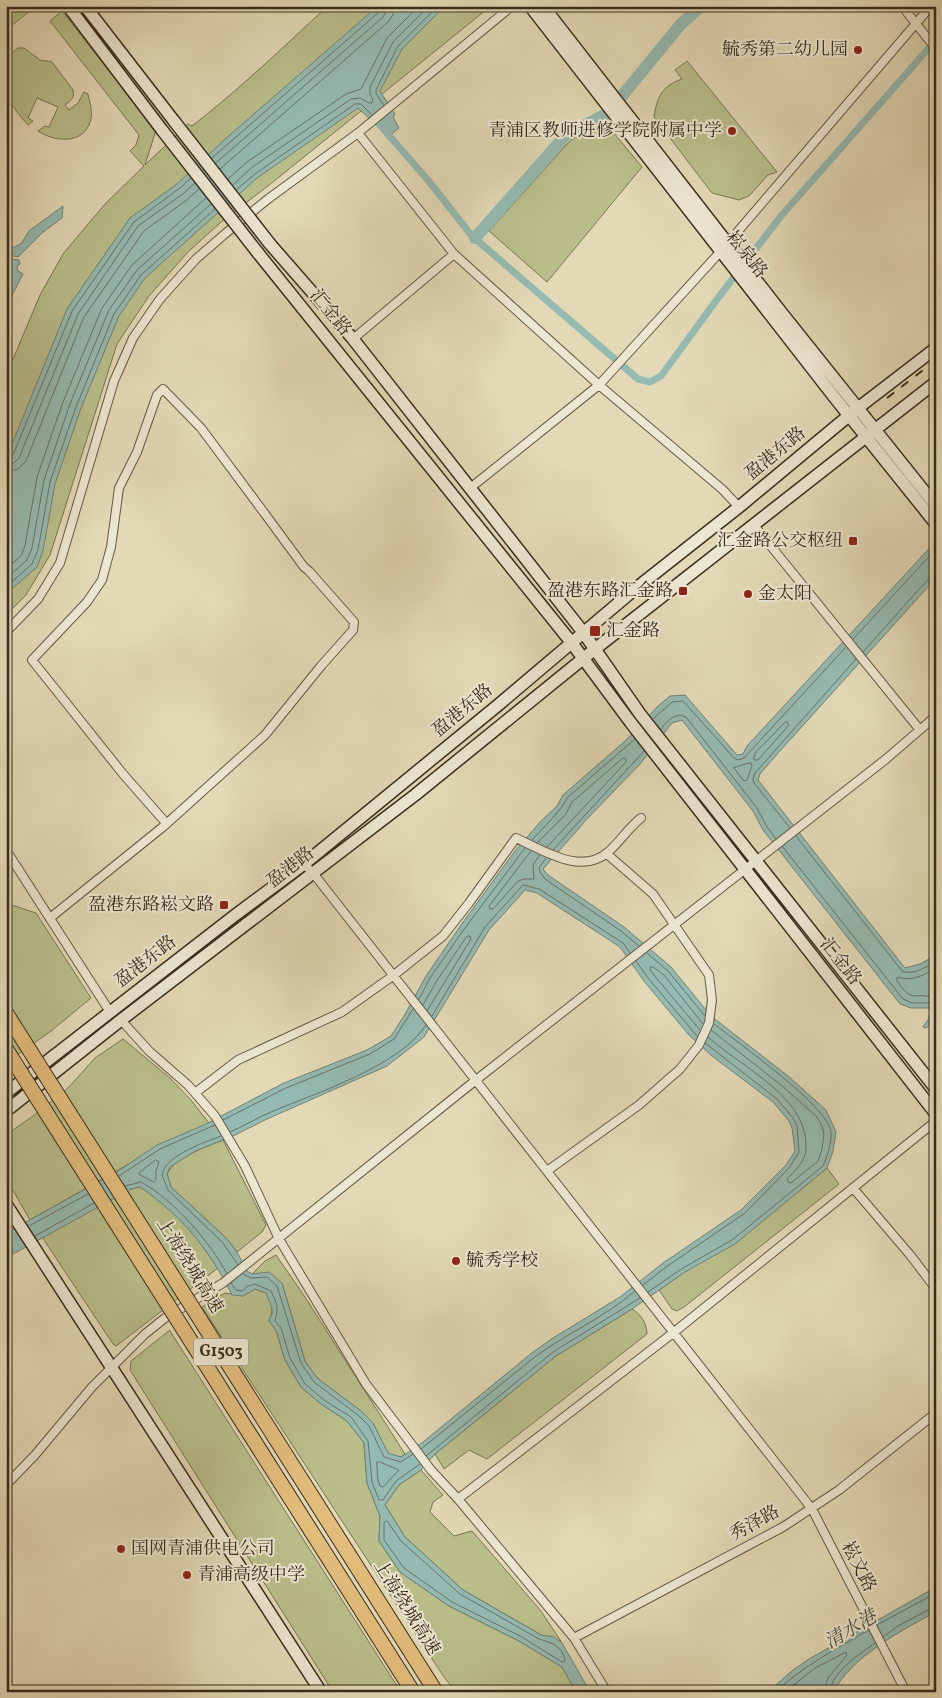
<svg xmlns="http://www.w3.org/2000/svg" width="942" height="1698" viewBox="0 0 942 1698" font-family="Vollkorn,'Noto Serif SC',serif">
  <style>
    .green { fill: #b9be8b; stroke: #787554 }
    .water { fill: #95bab2; stroke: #708176; fill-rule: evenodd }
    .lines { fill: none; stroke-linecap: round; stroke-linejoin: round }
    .shore { stroke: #667368; stroke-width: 1 }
    .canal { stroke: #95bab2; stroke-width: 7 }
    .river { stroke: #95bab2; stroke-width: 12 }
    .street-casing { stroke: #635743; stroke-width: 10 }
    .secondary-casing { stroke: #382c1d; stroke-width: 14 }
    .street { stroke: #ede6d0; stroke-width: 8 }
    .secondary { stroke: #ede6d0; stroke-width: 11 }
    .rail { stroke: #382c1d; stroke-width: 2; stroke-dasharray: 9 9; stroke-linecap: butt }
    .secondary-bridge-casing { stroke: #382c1d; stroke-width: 14; stroke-linecap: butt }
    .highway-bridge-casing { stroke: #382c1d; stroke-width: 16; stroke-linecap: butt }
    .secondary-bridge { stroke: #ede6d0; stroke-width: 11 }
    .highway-bridge { stroke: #e2bc7b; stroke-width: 14 }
    .poi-dot { fill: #8f2418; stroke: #ede6d0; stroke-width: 2 }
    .labels { text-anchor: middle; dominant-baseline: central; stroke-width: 4; stroke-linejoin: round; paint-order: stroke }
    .shield { fill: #ede6d0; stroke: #6e6453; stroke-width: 1 }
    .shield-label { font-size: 16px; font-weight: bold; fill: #382c1d }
    .poi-label { font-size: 18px; fill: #382c1d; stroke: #ede6d0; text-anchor: end }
    .street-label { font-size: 18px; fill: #382c1d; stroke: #ede6d0 }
    .water-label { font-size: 19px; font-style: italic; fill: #4f5042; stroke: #ede6d0 }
  </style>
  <rect width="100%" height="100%" fill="#e3d9b6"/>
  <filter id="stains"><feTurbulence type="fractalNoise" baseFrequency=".004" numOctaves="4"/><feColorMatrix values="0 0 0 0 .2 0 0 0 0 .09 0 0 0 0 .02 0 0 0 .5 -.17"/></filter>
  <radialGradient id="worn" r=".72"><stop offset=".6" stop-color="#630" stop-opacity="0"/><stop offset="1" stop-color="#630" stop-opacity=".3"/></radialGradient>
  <path class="green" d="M6,6H36L6,30Z
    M328,6H491L273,182L220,223L188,252L149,296L117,344L50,555L26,595L6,615V376L40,295L63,254L105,204L144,166L130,151L136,145L139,135L50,21L62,11L156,130L145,165L188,124L192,126C240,89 283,47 328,6Z
    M18,48H24L40,60L52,62L73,90C75,98 71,100 65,105L69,110L78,103L84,92L88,94C90,104 94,115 89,125C80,145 53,141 38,131L45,126L49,127L58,107L37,98L28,118L33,121L28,125C4,99 6,91 6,57Z
    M687,61L777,172L768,175L749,196L739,200L712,193L654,117C657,97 662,86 682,79L675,70Z
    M604,121L642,167L547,282L489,231L566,145L578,134Z
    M6,903L36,913L91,998L51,1031L6,1063Z
    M123,1039L170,1078L191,1100L209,1123L134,1161L30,1220L6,1178V1135L33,1116L69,1087L95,1058Z
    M223,1140L266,1225L262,1232L237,1252L227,1239L171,1187L167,1174C175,1157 206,1147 223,1140Z
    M827,1168L839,1184L684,1307L677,1311L672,1309L659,1290L794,1195Z
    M140,1187L155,1197L188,1226L218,1268L116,1346L113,1344L42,1237L131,1189Z
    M276,1255L303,1294L405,1454L401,1457L388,1454L373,1423L361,1411L317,1378L305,1361L282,1283L252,1274L265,1261Z
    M255,1289L266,1293C272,1306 274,1308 269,1321L276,1330L285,1360L301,1387L321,1404L347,1421L364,1443L367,1483L380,1516L379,1541L400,1572L449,1606L519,1641L562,1667L576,1692H456L444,1677L202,1307L225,1293L243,1296Z
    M632,1309C641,1314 647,1324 647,1334L487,1459L469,1450L444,1469L435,1454L556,1356Z
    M170,1330V1331L401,1692H333L130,1370L131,1361Z
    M421,1470L443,1495L433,1502L430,1512L454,1536L472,1531L541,1611L562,1643L557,1644L463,1590L405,1537L385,1505L399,1485Z"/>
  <path class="water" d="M378,6H445L402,49L380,91L395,114L393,117L399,128L392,134L375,124L358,108L257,178L145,278L119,316L81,408L55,484L43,551L37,567L6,594V459L67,309L130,218L177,184L223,141Z
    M63,206L62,218L43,232L18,257L9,255C10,247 14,247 21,244L29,231Z
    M6,258L19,260L20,264L17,266L18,271L23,274L10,299L8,316L6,317V286C10,280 6,267 6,258Z
    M936,541V578L779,752L760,774L758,780L905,968L920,964L936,955V1020L926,1028L923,1027L928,1020L931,1012L929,1008H911L900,1004L763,830L753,811L682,720L672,723L640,764L588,818L543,869L548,875L624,927L671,967L711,1016L788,1076L826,1110L836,1132L833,1151L827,1168L735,1244L685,1272L632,1309L556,1356L435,1454L421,1470L399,1485L385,1505L405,1537L463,1590L541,1635L554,1637L562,1643L588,1688L616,1687L630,1692H576L562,1667L519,1641L449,1606L400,1572L379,1541L380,1516L367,1483L364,1443L347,1421L321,1404L301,1387L285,1360L276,1330L269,1321L273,1311L266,1293L255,1289L243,1296L232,1295C209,1249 182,1216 140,1187L131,1189L6,1258V1233L120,1170L157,1145L204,1125L284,1083L367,1050L391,1036L404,1016L426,976L461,925L515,851L541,821L557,806L563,795L625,741L659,705L670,696L685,695L737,755L743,754L747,746ZM525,890L537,893L620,947L644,981L688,1034L712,1056L773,1102L789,1121L792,1128L795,1151L786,1165L741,1210L663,1263L620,1297L553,1338L533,1352L423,1442L401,1457L388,1453L373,1423L361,1411L317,1378L305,1361L282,1283L269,1272L252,1274L247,1271L237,1252L227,1239L171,1187L167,1174L170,1167L195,1151L235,1135L267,1119L387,1066L424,1037L489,930Z
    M936,1587V1612C904,1629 849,1658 834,1692H768L793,1670L809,1659Z"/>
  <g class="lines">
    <path class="shore" d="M384,105L376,94V90L398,46L438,6
      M212,158L379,12L380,6
      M216,163L383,17L386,12L387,6
      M220,169L388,22L393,15L394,6
      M228,179L247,162L346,94L361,89L387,38L419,6
      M233,185L251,168L351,99L360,98L369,103H372L373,100L370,94V87L393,42L429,6
      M236,190L255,174L355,104H361L372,115
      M6,458H10L13,455L72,311L134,222L180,188L191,178
      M6,465L14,463L19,458L78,314L138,226L184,193L195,183
      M6,472L18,469L26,461L84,317L144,231L188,199L199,189
      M6,569L21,556L25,546L37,477L63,402L102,308L132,265L206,198
      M6,579L27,560L32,548L44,480L70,404L109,310L137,270L211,204
      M6,587L32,564L38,550L50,482L76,407L114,314L141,275L215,209
      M853,639L936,549
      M863,652L930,577L936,575
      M653,719L672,702L683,701L734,758L738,760L744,758L846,647
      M786,722L788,723V726L758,760H754V757L756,752Z
      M661,729C667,721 675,712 686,717L757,808L767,827L776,839
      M749,763H751L752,766L747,780L744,781L734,768Z
      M790,828L754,783L753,779L755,773L856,659
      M796,836L902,971C913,976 926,967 936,961
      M532,840C544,826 559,814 567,798L635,739
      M537,843L566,814L572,802L623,758L626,759V762L547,847
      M782,846L903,999L912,1003H930L936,1009
      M553,850L644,751
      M531,851L489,906L490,909H493L518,881L524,879H534L533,865L540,855
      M546,858L539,868L540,872L545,879L621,931L639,946
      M647,953L668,971L705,1016
      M636,961L648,978L697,1036
      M936,968C924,975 912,982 898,977L896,979C913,1007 916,989 936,999
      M419,999L430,978L465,928L525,848
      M423,1005L436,982L467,936H470L471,939L427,1011
      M432,1016L485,927L523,885L539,889L623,943L630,953
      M700,1030L653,974L650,970V967H653L664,975L703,1024
      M708,1037C741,1067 804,1095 806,1143C806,1147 806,1151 805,1155C802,1164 794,1172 787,1179L788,1182L791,1183L818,1161L822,1149L824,1134L822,1126L817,1117L781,1085L711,1030
      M223,1120L286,1088L370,1054L394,1039L413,1009
      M230,1132C244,1126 257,1118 271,1112C316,1093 400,1066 426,1025
      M221,1136C204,1143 165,1155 162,1175L168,1190L223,1243L238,1265
      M156,1160L159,1162L156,1171V1180L154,1182L140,1175L139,1173Z
      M119,1176L160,1149L215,1125
      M125,1186L141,1182C172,1198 211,1243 227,1274
      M29,1226L88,1194
      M35,1236L94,1203
      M243,1274L251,1278L267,1277L277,1286L301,1363L314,1382L358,1415L369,1426L384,1457L401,1462L413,1454
      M231,1283L236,1290L242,1291L248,1286L255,1284L271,1291C277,1304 279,1307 275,1321L281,1328L290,1358L305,1384L324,1400L351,1417L368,1441L372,1482L379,1500H383L396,1481L420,1464
      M643,1285L666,1267L745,1213L789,1168L799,1152L797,1126L793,1118L777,1099L705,1043
      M648,1292L683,1268L732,1240L823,1166C827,1156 832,1143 831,1132C828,1106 737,1042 714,1024
      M421,1449L536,1356C568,1333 605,1317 635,1291
      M426,1456L553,1352L640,1298
      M377,1462H380L399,1470L383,1487L380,1486L378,1480Z
      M387,1521L401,1541L460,1594L539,1639C552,1643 563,1646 565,1661L562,1662L522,1637L452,1602L404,1568L384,1540V1523Z
      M877,1625L936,1593
      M883,1637L898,1626L932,1608H936
      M775,1692C804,1666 835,1649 869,1630
      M785,1692L815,1668L846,1652L847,1655L828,1678L823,1692
      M830,1692C832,1671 860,1654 875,1643"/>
    <path class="canal" d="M379,124L427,179L472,236L638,379L650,382L661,376L718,298L781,216L936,40"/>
    <path class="river" d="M475,238L566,135L608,113L681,24L701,6"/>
    <defs>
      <path id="street" d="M902,6L936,49
        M358,133L454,254L599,385L722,489L739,507
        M353,339L454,254
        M469,489L599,385L721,251L931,6
        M753,524L920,730
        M6,632L38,599L60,563L114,381L133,338L160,299L196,259L226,233L268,199L358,133L512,6
        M166,823L123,774L32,660L87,602L102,580L111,547L119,488L137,452L157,395L163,389L201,428L265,514
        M6,850L110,1012
        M304,864L313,873L812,1509L906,1692
        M50,918L164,826L265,735L321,666L353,630L354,622L309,571L304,567L265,514
        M121,1020L149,1051L188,1085L215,1116L245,1166L279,1239L366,1384L431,1470L458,1499L574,1638L607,1692
        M195,1093L238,1060L342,1012L394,975L443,936L469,903L516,838C543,850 581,876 608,852C620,842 628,828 641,818
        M547,1171L639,1105L680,1069L699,1045L709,1023L712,1000L709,975L653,894L607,854
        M853,1188L911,1256L936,1289
        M6,1485L35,1455L92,1387L145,1334L165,1318L223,1283L476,1080L886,759L936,716
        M458,1499L673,1333L936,1121
        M574,1638L783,1527L839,1490L936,1413"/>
      <path id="secondary" d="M68,6L162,130
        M85,6L174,121
        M530,6L835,398L936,524
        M543,6L781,312L936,506
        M270,244L353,339L583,632L640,714L936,1089
        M258,253L571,642L631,723L936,1114
        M6,1093L234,916L304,864L497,706L635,589L739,507L858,408L936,348
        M6,1111L121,1020L415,795L595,649L936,382
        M6,1204L321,1692"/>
    </defs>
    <use href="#street" class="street-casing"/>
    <use href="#secondary" class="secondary-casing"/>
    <use href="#street" class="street"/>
    <use href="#secondary" class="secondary"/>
    <path class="rail" d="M887,398L936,360"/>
    <defs>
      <path id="secondary-bridge" d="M174,121L270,244
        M162,130L258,253"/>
      <path id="highway-bridge" d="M6,1013L436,1692
        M6,1049L413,1692"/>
    </defs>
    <use href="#secondary-bridge" class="secondary-bridge-casing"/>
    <use href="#highway-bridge" class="highway-bridge-casing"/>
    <use href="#secondary-bridge" class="secondary-bridge"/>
    <use href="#highway-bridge" class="highway-bridge"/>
  </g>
  <g class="poi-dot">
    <circle cx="858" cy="50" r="5"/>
    <circle cx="732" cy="131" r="5"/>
    <rect x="848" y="536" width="10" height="10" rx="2.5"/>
    <rect x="678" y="586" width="10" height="10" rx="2.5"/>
    <circle cx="748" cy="594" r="5"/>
    <rect x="589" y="625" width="12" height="12" rx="2.5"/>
    <rect x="219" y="900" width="10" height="10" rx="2.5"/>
    <circle cx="456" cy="1261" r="5"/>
    <circle cx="121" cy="1549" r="5"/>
    <circle cx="187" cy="1575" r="5"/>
  </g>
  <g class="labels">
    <rect class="shield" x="193.5" y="1338.5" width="55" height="27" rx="4"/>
    <g class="shield-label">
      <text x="221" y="1352">G1503</text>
    </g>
    <g class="poi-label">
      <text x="848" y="50">毓秀第二幼儿园</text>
      <text x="722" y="131">青浦区教师进修学院附属中学</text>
      <text x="843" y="541">汇金路公交枢纽</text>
      <text x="673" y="591">盈港东路汇金路</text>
      <text x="758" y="594" text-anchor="start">金太阳</text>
      <text x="606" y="631" text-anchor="start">汇金路</text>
      <text x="214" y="905">盈港东路崧文路</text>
      <text x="466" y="1261" text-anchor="start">毓秀学校</text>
      <text x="131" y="1549" text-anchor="start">国网青浦供电公司</text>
      <text x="197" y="1575" text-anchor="start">青浦高级中学</text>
    </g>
    <g class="street-label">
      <text transform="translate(746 255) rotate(52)">崧泉路</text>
      <text transform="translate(330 313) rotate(51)">汇金路</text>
      <text transform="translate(776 454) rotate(-40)">盈港东路</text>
      <text transform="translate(463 711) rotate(-40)">盈港东路</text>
      <text transform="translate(291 868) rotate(-38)">盈港路</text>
      <text transform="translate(146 962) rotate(-38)">盈港东路</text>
      <text transform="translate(840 962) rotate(52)">汇金路</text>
      <text transform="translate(189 1266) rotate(58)">上海绕城高速</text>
      <text transform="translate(755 1524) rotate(-29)">秀泽路</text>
      <text transform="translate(858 1567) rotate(63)">崧文路</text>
      <text transform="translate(406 1608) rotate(58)">上海绕城高速</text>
    </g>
    <g class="water-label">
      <text transform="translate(851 1630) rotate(-31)">清水港</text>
    </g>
  </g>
  <rect width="942" height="1698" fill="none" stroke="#e3d9b6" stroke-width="25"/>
  <rect x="8" y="8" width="927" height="1683" fill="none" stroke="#382c1d" stroke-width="2.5"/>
  <rect x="12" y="12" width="917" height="1673" fill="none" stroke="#382c1d"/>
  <rect width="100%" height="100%" filter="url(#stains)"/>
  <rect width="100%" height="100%" fill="url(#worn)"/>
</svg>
